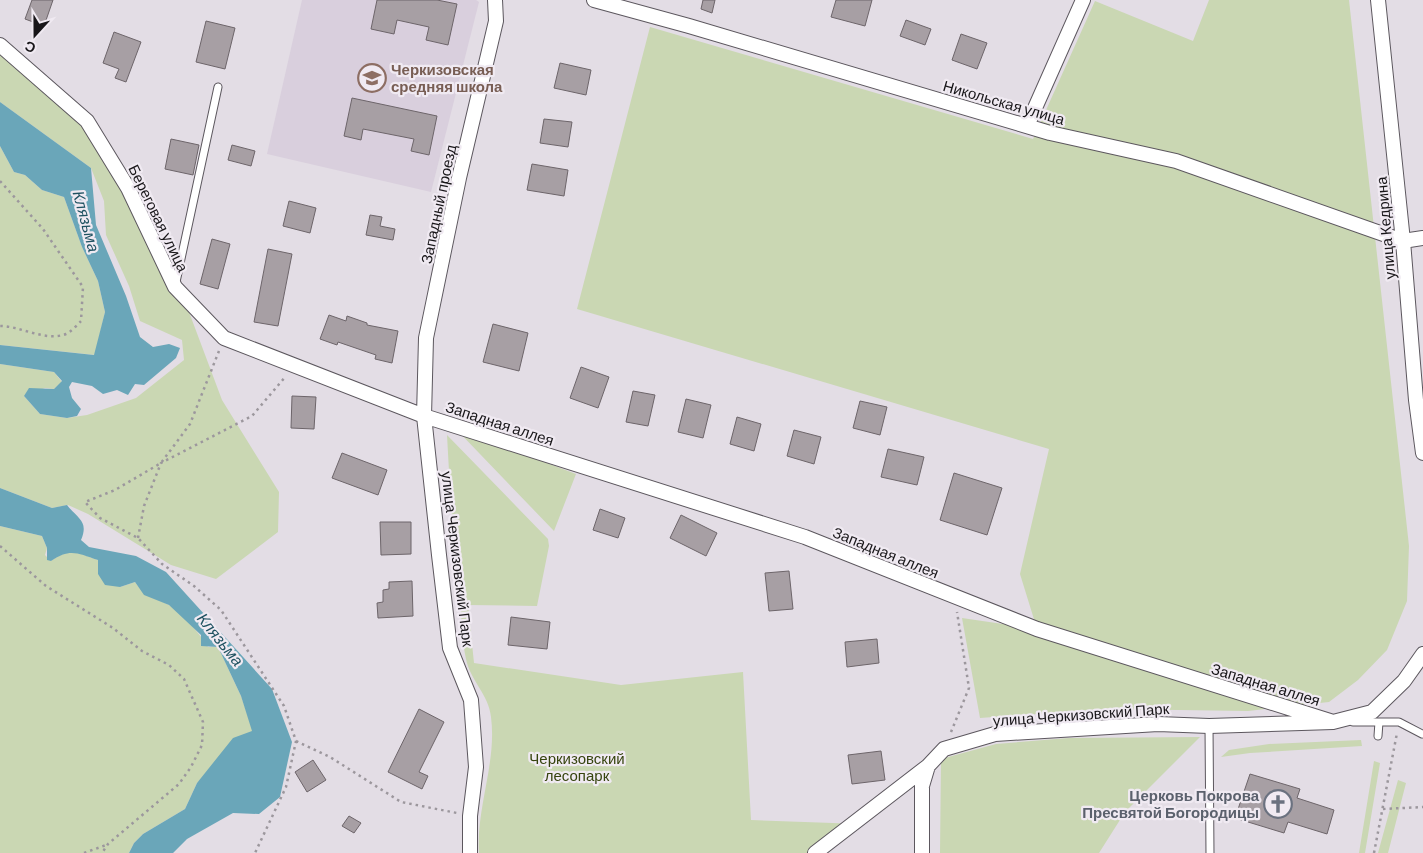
<svg xmlns="http://www.w3.org/2000/svg" width="1423" height="853" viewBox="0 0 1423 853" font-family="Barlow,sans-serif">
  <style>
    .built { fill: #d9cfdd }
    .green { fill: #cad7b3 }
    .water { fill: #6aa6b9 }
    .building { fill: #a79fa4; stroke: #6d656a }
    .lines { fill: none; stroke-linecap: round; stroke-linejoin: round }
    .service-casing { stroke: #5c575e; stroke-width: 9 }
    .minor-casing { stroke: #5c575e; stroke-width: 16 }
    .path { stroke: #9c979d; stroke-width: 2.5; stroke-dasharray: 2.5 4; stroke-linecap: butt }
    .service { stroke: #fff; stroke-width: 7 }
    .minor { stroke: #fff; stroke-width: 14 }
    .labels { text-anchor: middle; dominant-baseline: central; stroke-width: 4.5; stroke-linejoin: round; paint-order: stroke }
    .education-label { font-size: 15px; font-weight: bold; fill: #785e54; stroke: #f0eaf2; text-anchor: start }
    .street-label { font-size: 15px; fill: #181619; stroke: #f0eaf2 }
    .park-label { font-size: 15px; fill: #36440e; stroke: #f0eaf2 }
    .worship-label { font-size: 15px; font-weight: bold; fill: #5b616d; stroke: #f0eaf2; text-anchor: end }
    .water-label { font-size: 16px; font-style: italic; fill: #1f5261; stroke: #f0eaf2 }
  </style>
  <rect width="100%" height="100%" fill="#e3dde5"/>
  <path class="built" d="M302,0H476L479,2L431,192L267,154Z"/>
  <path class="green" d="M1209,0H1349L1409,546L1407,601L1387,650L1358,680L1329,702L1248,711L1108,709L980,718L962,618L1037,629L1020,574L1049,449L577,309L650,27L1033,139L1095,1L1193,41Z
    M0,49L87,121L174,272L222,400L279,492L278,532L216,579L171,565L88,514L68,505L52,508L0,488V364L54,372L62,382L54,389L45,388L24,396L40,414L67,418L87,415L136,398L184,360L182,340L140,321L129,286L106,235L104,201L91,168L0,102Z
    M0,146L14,172L25,175L42,190L64,197L82,247L98,281L105,312L95,355L0,345Z
    M455,428L576,474L554,531Z
    M447,435L548,539L549,546L537,606L468,605L474,663L621,685L743,672L751,820L861,824L823,853H479C476,807 497,763 491,717C489,695 470,680 466,659C462,640 462,621 460,602C453,546 450,491 447,435Z
    M0,526L42,536L47,548L45,555L51,561C70,547 78,553 98,560V574L120,587L135,582C147,599 150,595 167,604C181,611 200,634 208,647H218L241,696L253,731L197,783L185,809L143,834L134,843L129,853H0Z
    M1200,737L1125,812L1099,853H940L941,759L996,744L1069,738Z
    M1361,740L1362,746L1250,753L1221,757L1229,750L1269,744Z
    M1374,761L1380,763L1365,853H1359Z
    M1398,780L1406,783L1388,853H1378Z"/>
  <path class="water" d="M0,102L91,168L96,225L126,296L140,337L153,347L169,344L180,348L176,358L144,385L135,384L128,395L117,390L103,394L92,386L72,382L69,387L72,398L81,409L77,416L67,418L40,414L24,396L29,388L54,389L62,381L54,372L0,364V345L94,355L105,312L98,281L82,247L64,197L42,190L25,175L14,172L0,146Z
    M0,488L52,508L67,505C78,519 89,521 81,540L89,547L136,556L166,572L272,689L292,742L280,797L259,814L233,813L187,839L173,853H129L134,843L143,834L185,809L197,783L233,738L252,731L241,696L218,647L201,646V635L169,605L144,595L135,582L120,587L105,585L98,574V560C77,553 70,548 51,561L47,560V548L42,536L0,526Z"/>
  <path class="building" d="M32,0H53L44,26L25,19Z
    M377,0H437L457,4L448,45L426,40L429,27L397,20L394,34L371,29Z
    M703,0H715L712,13L701,9Z
    M836,0H872L865,26L831,17Z
    M906,20L931,29L925,45L900,36Z
    M206,21L235,28L225,69L196,62Z
    M114,32L141,42L126,82L115,78L119,69L103,63Z
    M961,34L987,43L977,69L952,60Z
    M560,63L591,70L586,95L554,88Z
    M352,98L437,116L429,155L411,151L414,139L363,129L361,140L344,136Z
    M544,119L572,122L568,147L540,143Z
    M171,139L199,145L193,175L165,169Z
    M232,145L255,151L251,166L228,160Z
    M532,164L568,170L564,196L527,190Z
    M289,201L316,208L310,233L283,226Z
    M370,215L382,217L380,226L395,229L393,240L366,235Z
    M212,239L230,244L218,289L200,284Z
    M268,249L292,254L278,326L254,322Z
    M329,315L346,321L347,316L367,323V325L398,331L392,363L375,359L376,355L338,342L337,345L320,339Z
    M493,324L528,333L519,371L483,362Z
    M581,367L609,377L598,408L570,398Z
    M633,391L655,395L648,426L626,422Z
    M292,396L316,397L314,429L291,428Z
    M686,399L711,405L703,438L678,432Z
    M860,401L887,407L880,435L853,428Z
    M737,417L761,424L754,451L730,444Z
    M794,430L821,437L814,464L787,456Z
    M888,449L924,457L917,485L881,477Z
    M342,453L387,470L378,495L332,478Z
    M954,473L1002,488L987,535L940,520Z
    M600,509L625,518L618,538L593,530Z
    M681,515L717,533L706,556L670,538Z
    M380,522H411V554L381,555Z
    M789,571L793,609L769,611L765,573Z
    M412,581L413,616L378,618L377,603L383,602V590L389,589V582Z
    M511,617L550,622L547,649L508,645Z
    M877,639L879,663L847,667L845,642Z
    M419,709L444,722L419,772L428,776L422,789L388,772Z
    M881,751L885,780L852,784L848,755Z
    M313,760L326,780L307,792L295,772Z
    M1250,774L1300,789L1297,798L1334,810L1327,834L1288,822L1284,833L1235,818Z
    M349,816L361,823L354,833L342,826Z"/>
  <g class="lines">
    <defs>
      <path id="service" d="M176,282L218,87
        M1353,722H1399L1422,734
        M1209,726L1210,853
        M1378,736L1379,722"/>
      <path id="minor" d="M594,0L689,26L1050,133L1176,161L1403,241L1423,238
        M1378,0L1403,241L1416,400L1423,453
        M0,45L87,121L128,188L175,287L224,338L424,416L805,537L1037,629L1333,722
        M1027,126L1083,0
        M470,853V816L476,767L471,700L450,648L439,555L424,416L426,338L459,178L496,21L495,0
        M815,853L928,766
        M922,853V786L928,766L944,749L995,734L1158,724L1209,726L1333,722L1372,712L1404,681L1423,654"/>
    </defs>
    <use href="#service" class="service-casing"/>
    <use href="#minor" class="minor-casing"/>
    <path class="path" d="M0,181L43,229L83,287L81,321C77,325 71,332 66,334C45,342 21,326 0,326
      M219,351L190,424L161,463L115,490L85,502L100,518L138,538L162,564L194,586L221,610L284,706L296,741L286,787L255,853
      M138,538L144,506L161,463L252,416L286,376
      M0,546L46,586L113,628L142,651L169,665L184,679L203,722L202,745L191,767L179,784L108,844L102,853
      M951,732L969,688L957,612
      M296,741L330,757L401,802L457,813
      M1383,809L1423,807
      M84,853L106,845
      M1374,853L1397,733"/>
    <use href="#service" class="service"/>
    <use href="#minor" class="minor"/>
  </g>
  <defs>
    <symbol id="school-ring" viewBox="-11 -11 22 22"><circle r="9.5" fill="#f0eaf2" stroke="#8d6e63" stroke-width="1.5"/><path d="M0-5L7-2L0 1L-7-2ZM-4 1L0 2.5L4 1V4Q0 6-4 4Z" fill="#8d6e63"/></symbol>
    <symbol id="church-ring" viewBox="-11 -11 22 22"><circle r="9.5" fill="#f0eaf2" stroke="#6b7280" stroke-width="1.5"/><path d="M-1.2-6h2.4v3.5h3.3v2.4h-3.3V6h-2.4V-.1h-3.3v-2.4h3.3Z" fill="#6b7280"/></symbol>
  </defs>
  <g fill-rule="evenodd">
    <use href="#school-ring" x="356" y="62" width="32" height="32"/>
    <use href="#church-ring" x="1262" y="788" width="32" height="32"/>
  </g>
  <g class="labels">
    <g class="education-label">
      <text x="391" y="69">Черкизовская<tspan x="391" dy="17">средняя школа</tspan></text>
    </g>
    <g class="street-label">
      <text transform="translate(1004 102) rotate(16)">Никольская улица</text>
      <text transform="translate(438 204) rotate(-78)">Западный проезд</text>
      <text transform="translate(159 218) rotate(64)">Береговая улица</text>
      <text transform="translate(1385 228) rotate(-95)">улица Кедрина</text>
      <text transform="translate(500 423) rotate(18)">Западная аллея</text>
      <text transform="translate(886 552) rotate(22)">Западная аллея</text>
      <text transform="translate(458 559) rotate(83)">улица Черкизовский Парк</text>
      <text transform="translate(1266 684) rotate(17)">Западная аллея</text>
      <text transform="translate(1081 714) rotate(-4)">улица Черкизовский Парк</text>
    </g>
    <g class="park-label">
      <text x="577" y="758">Черкизовский<tspan x="577" dy="17">лесопарк</tspan></text>
    </g>
    <g class="worship-label">
      <text x="1259" y="795">Церковь Покрова<tspan x="1259" dy="17">Пресвятой Богородицы</tspan></text>
    </g>
    <g class="water-label">
      <text transform="translate(87 221) rotate(75)">Клязьма</text>
      <text transform="translate(221 639) rotate(51)">Клязьма</text>
    </g>
  </g>
  <g transform="translate(35 35) rotate(201)" stroke="#f0eaf2" stroke-width="4" paint-order="stroke">
  <path d="M0-4L9 19L0 12L-9 19Z" fill="#181619"/>
  <text y="-8" font-size="14" font-weight="bold" text-anchor="middle" fill="#181619">С</text>
  </g>
</svg>
